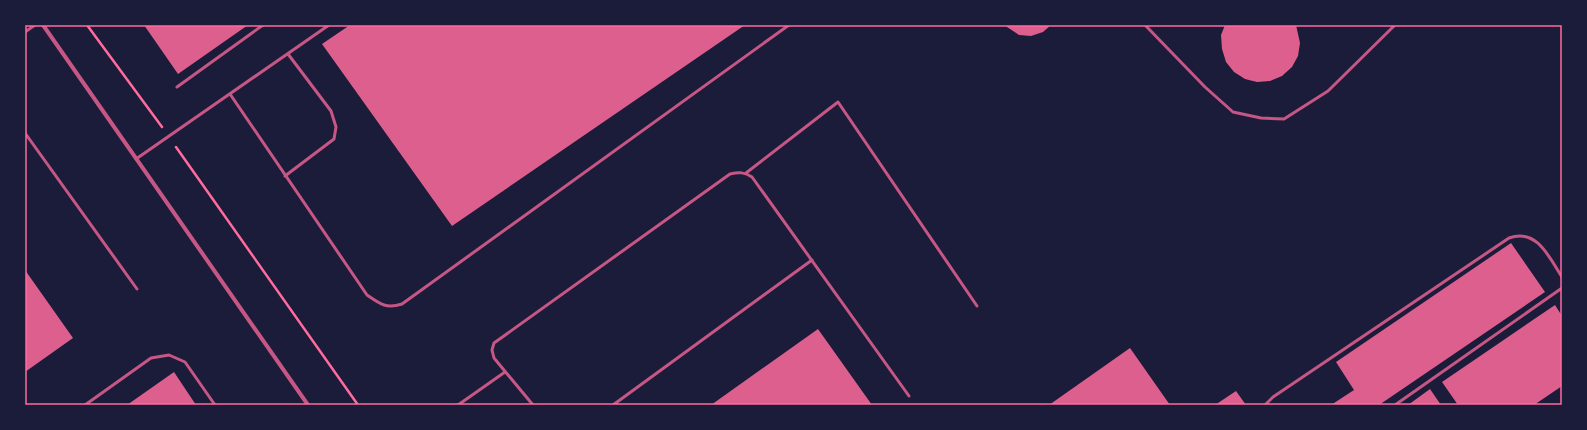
<svg xmlns="http://www.w3.org/2000/svg" width="1587" height="430" viewBox="0 0 1587 430" font-family="Overpass,sans-serif">
  <style>
    .building { fill: #dd5f8e }
    .lines { fill: none; stroke-linecap: round; stroke-linejoin: round }
    .path { stroke: #ff6b9d; stroke-width: 2.5 }
    .service { stroke: #c65784; stroke-width: 3 }
    .minor { stroke: #c65784; stroke-width: 4 }
    .neatline { fill: none; stroke: #ff6b9d; stroke-width: 1.5 }
  </style>
  <rect width="100%" height="100%" fill="#1b1b3a"/>
  <path class="building" d="M144,25H248L178,74Z
    M350,25H745L452,226L322,44Z
    M1004,25H1051L1043,32L1031,36L1019,35Z
    M1225,25H1296L1300,43L1298,56L1292,67L1282,76L1270,81L1257,82L1245,79L1234,72L1226,62L1222,49L1221,35Z
    M1511,243L1545,292L1379,405H1331L1354,390L1336,362Z
    M25,270L73,338L25,372Z
    M1555,305L1562,316V386L1534,405H1458L1442,382Z
    M818,329L872,405H711Z
    M1130,348L1170,405H1049Z
    M174,372L196,405H127Z
    M1430,389L1441,405H1408Z
    M1236,391L1246,405H1215Z"/>
  <g class="lines">
    <path class="path" d="M87,25L162,127
      M176,147L358,405"/>
    <path class="service" d="M1145,25L1205,87L1233,112L1261,118L1284,119L1328,91L1395,25
      M25,32L35,25
      M177,87L263,25
      M230,94L367,295C380,304 386,309 402,304L789,25
      M25,133L137,289
      M136,159L329,25
      M746,173L838,102L977,306
      M285,176L334,139L336,127L331,111L288,54
      M85,405L151,358L169,355L185,362L215,405
      M458,405L505,372
      M533,405L494,358L492,350L494,343L730,174C739,172 745,172 752,177L909,396
      M613,405L812,260
      M1265,405L1273,397L1509,238C1537,228 1549,257 1562,277
      M1395,405L1562,288"/>
    <path class="minor" d="M43,25L308,405"/>
  </g>
  <rect width="1587" height="430" fill="none" stroke="#1b1b3a" stroke-width="52"/>
  <rect x="26" y="26" width="1535" height="378" class="neatline"/>
</svg>
